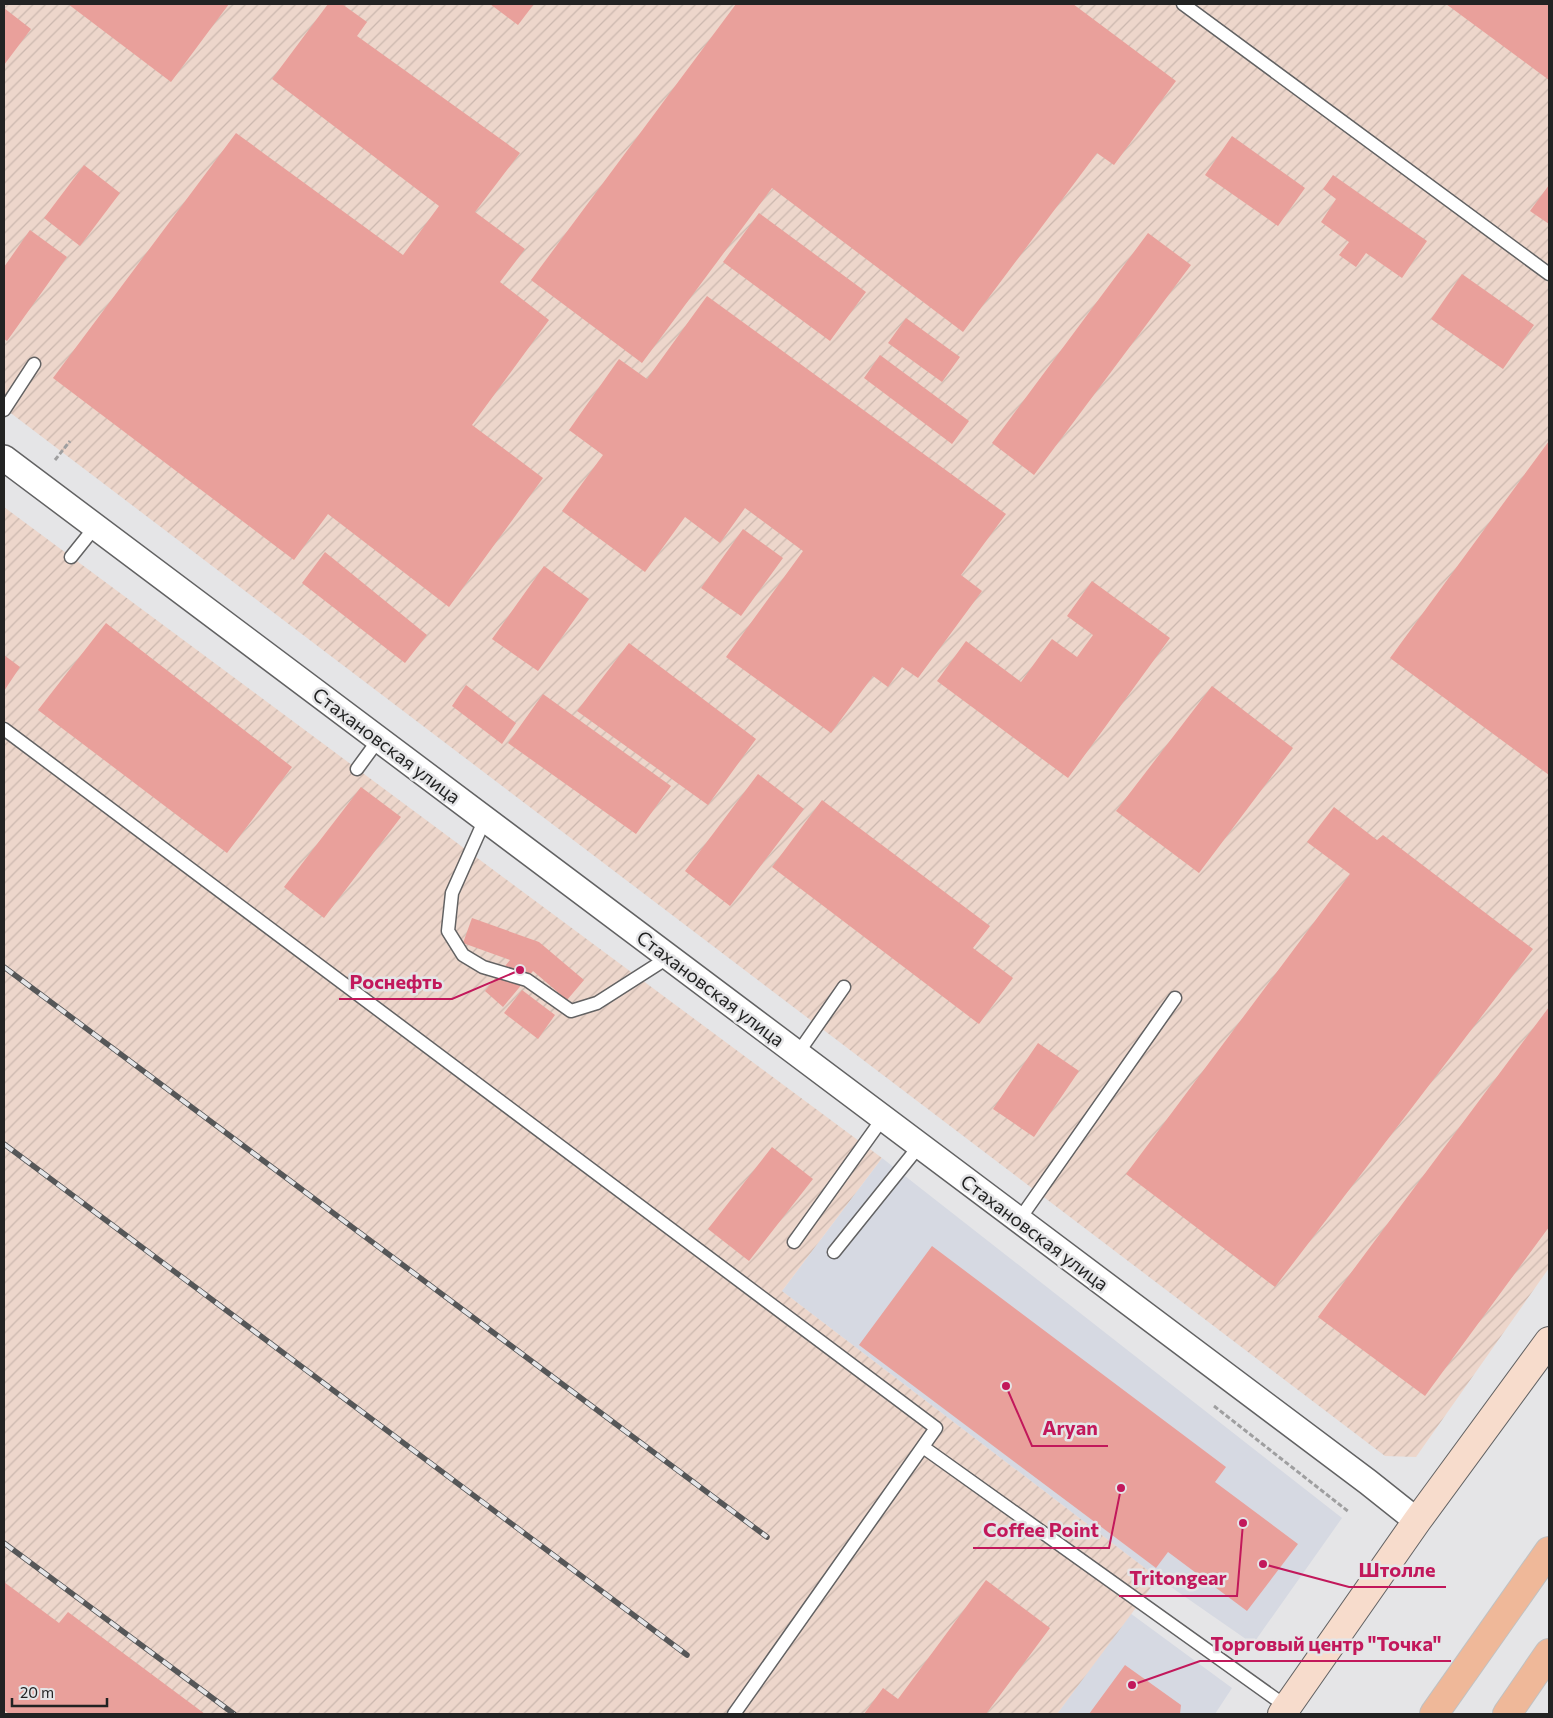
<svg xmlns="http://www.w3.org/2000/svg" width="1553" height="1718" viewBox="0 0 1553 1718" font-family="Commissioner,sans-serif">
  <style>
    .built { fill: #d6d9e2 }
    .industrial { fill: url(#industrial-furrows) }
    .building { fill: #e9a09b }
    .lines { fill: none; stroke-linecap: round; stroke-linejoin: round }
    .service-casing { stroke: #626263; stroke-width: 15 }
    .minor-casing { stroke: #626263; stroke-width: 28 }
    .secondary-casing { stroke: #626263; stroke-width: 30 }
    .primary-casing { stroke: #c1c1c1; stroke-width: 30 }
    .path { stroke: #9f9fa0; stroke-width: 3; stroke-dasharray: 5 2.5; stroke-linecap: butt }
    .service { stroke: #fff; stroke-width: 12 }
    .minor { stroke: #fff; stroke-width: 25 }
    .secondary { stroke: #f7dccc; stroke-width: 28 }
    .primary { stroke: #efb899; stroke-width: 28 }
    .rail-casing { stroke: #565758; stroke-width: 5.5 }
    .rail { stroke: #e5e5e7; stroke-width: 4; stroke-dasharray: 11; stroke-linecap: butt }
    .labels { text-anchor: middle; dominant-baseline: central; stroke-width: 5; stroke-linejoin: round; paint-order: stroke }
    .street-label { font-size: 19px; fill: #222323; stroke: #e5e5e7 }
    .leader { fill: none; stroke: #c2185b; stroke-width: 2 }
    .callout-dot { fill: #c2185b; stroke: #e5e5e7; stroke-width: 2 }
    .callout-label { font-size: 20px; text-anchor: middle; font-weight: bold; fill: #c2185b; stroke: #e5e5e7; stroke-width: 5; stroke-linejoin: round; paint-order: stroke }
  </style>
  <defs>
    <pattern id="industrial-furrows" width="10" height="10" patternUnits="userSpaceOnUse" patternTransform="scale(1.25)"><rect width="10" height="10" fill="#edd6cb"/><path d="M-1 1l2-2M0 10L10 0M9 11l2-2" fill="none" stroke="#cbb7ae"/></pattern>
  </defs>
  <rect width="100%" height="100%" fill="#e5e5e7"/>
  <path class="built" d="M882,1158L1342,1518L1253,1644L1158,1578L782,1291Z
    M1130,1613L1232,1688L1215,1714H1057Z"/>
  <path class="industrial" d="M4,4H1549V1268L1416,1457L1385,1456L4,408Z
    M4,507L882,1158L782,1291L1158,1578L1057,1714H4Z"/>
  <path class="building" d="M68,4H229L171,82Z
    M328,4H342L367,22L357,36L520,153L475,212L525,249L500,282L549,320L472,425L543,478L449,607L328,514L294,560L53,378L236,133L403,255L439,206L272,79Z
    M490,4H534L518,25Z
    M736,4H1073L1176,81L1114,165L1097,153L963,332L772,188L642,363L531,280Z
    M1446,4H1549V80Z
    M4,8L31,29L4,65Z
    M1232,136L1305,188L1278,226L1205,175Z
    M84,165L120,193L80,246L44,218Z
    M1333,175L1427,241L1402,278L1366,253L1356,267L1339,255L1349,242L1321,222L1336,199L1323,189Z
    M1549,185V224L1530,211Z
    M759,213L866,292L830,341L723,262Z
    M30,230L67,257L7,341L4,339V267Z
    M1148,233L1191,265L1034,475L992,443Z
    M1462,274L1534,325L1503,369L1431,319Z
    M707,296L1006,514L961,575L982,591L918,678L902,667L888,687L873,676L831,733L726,657L803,551L745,508L720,543L685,517L645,572L562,511L603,455L569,430L619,359L647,379Z
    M906,318L960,357L942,382L888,343Z
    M880,355L969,421L952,444L864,378Z
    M1549,441V775L1390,658Z
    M743,529L783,558L741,616L701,588Z
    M325,552L427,635L405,663L302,583Z
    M544,566L589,599L538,671L492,639Z
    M1092,581L1170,638L1068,778L937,681L966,641L1021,682L1052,639L1077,657L1093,635L1067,616Z
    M106,623L292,767L227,853L38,710Z
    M629,643L756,739L708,805L577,711Z
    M4,655L20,667L4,691Z
    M466,685L516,723L502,744L452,706Z
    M1212,686L1293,748L1199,873L1116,811Z
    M543,694L671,786L636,834L508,743Z
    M758,774L804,809L730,906L685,871Z
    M361,787L401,817L324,918L284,887Z
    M822,800L990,926L973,948L1013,978L979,1024L772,867Z
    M1334,807L1377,840L1383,835L1533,949L1275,1287L1126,1174L1350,874L1307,842Z
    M472,918L539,942L584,980L567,1000L533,971L503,1007L485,991L510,960L463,943Z
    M522,990L555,1015L538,1039L504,1013Z
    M1549,1007V1227L1425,1396L1318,1317Z
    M1038,1043L1079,1071L1034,1137L993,1109Z
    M772,1147L813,1179L749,1261L708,1229Z
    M932,1246L1226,1467L1215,1482L1298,1544L1247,1611L1168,1552L1156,1568L859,1345Z
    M986,1580L1050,1628L986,1714H864L883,1688L898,1699Z
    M4,1582L59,1623L68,1612L205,1714H9L4,1710Z
    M1125,1665L1181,1705L1180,1714H1089Z"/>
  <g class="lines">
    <defs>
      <path id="service" d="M1183,4L1549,274
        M4,410L34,364
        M71,557L95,527
        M4,729L936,1428L734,1714
        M357,769L379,739
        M485,819L452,893L448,931L463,955L483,967L527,980L571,1011L597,1003L669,957
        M798,1053L844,987
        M1019,1220L1175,998
        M794,1242L883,1118
        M834,1252L920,1145
        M923,1447L1287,1707"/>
      <path id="minor" d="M4,458L1368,1482L1417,1521"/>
      <path id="secondary" d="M1282,1714L1417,1521L1549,1341"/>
      <path id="primary" d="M1434,1714L1549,1551
        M1507,1714L1549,1653"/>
    </defs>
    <use href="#service" class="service-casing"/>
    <use href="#minor" class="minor-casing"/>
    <use href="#secondary" class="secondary-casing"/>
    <use href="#primary" class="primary-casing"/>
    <path class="path" d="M55,460L70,441
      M1214,1406L1349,1512"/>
    <use href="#service" class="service"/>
    <use href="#minor" class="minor"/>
    <use href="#secondary" class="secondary"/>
    <use href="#primary" class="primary"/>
    <defs>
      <path id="rail" d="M4,967L767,1537
        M4,1144L687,1655
        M4,1543L234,1714"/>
    </defs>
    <use href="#rail" class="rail-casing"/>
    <use href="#rail" class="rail"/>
  </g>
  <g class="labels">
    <g class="street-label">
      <text transform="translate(387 745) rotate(37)">Стахановская улица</text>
      <text transform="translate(711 988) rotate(37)">Стахановская улица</text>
      <text transform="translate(1035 1232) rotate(37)">Стахановская улица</text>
    </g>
  </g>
  <path class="leader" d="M520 970L452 999H339M1006 1386L1032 1446H1108M1121 1488L1109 1548H973M1263 1564L1349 1587H1446M1243 1523L1237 1596H1119M1132 1685L1200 1661H1451"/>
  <g class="callout-dot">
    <circle cx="520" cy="970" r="5"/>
    <circle cx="1006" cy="1386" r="5"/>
    <circle cx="1121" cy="1488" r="5"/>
    <circle cx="1263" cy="1564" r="5"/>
    <circle cx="1243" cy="1523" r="5"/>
    <circle cx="1132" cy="1685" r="5"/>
  </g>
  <g class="callout-label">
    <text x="396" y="989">Роснефть</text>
    <text x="1070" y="1435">Aryan</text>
    <text x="1041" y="1537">Coffee Point</text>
    <text x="1397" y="1577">Штолле</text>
    <text x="1178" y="1585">Tritongear</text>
    <text x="1326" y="1651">Торговый центр "Точка"</text>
  </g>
  <rect width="1553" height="1718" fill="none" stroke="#222323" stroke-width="10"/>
  <path d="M12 1698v8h95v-8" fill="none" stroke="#222323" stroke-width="2.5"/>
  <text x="20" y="1698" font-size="15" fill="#222323" stroke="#e5e5e7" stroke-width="4" paint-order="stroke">20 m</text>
</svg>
